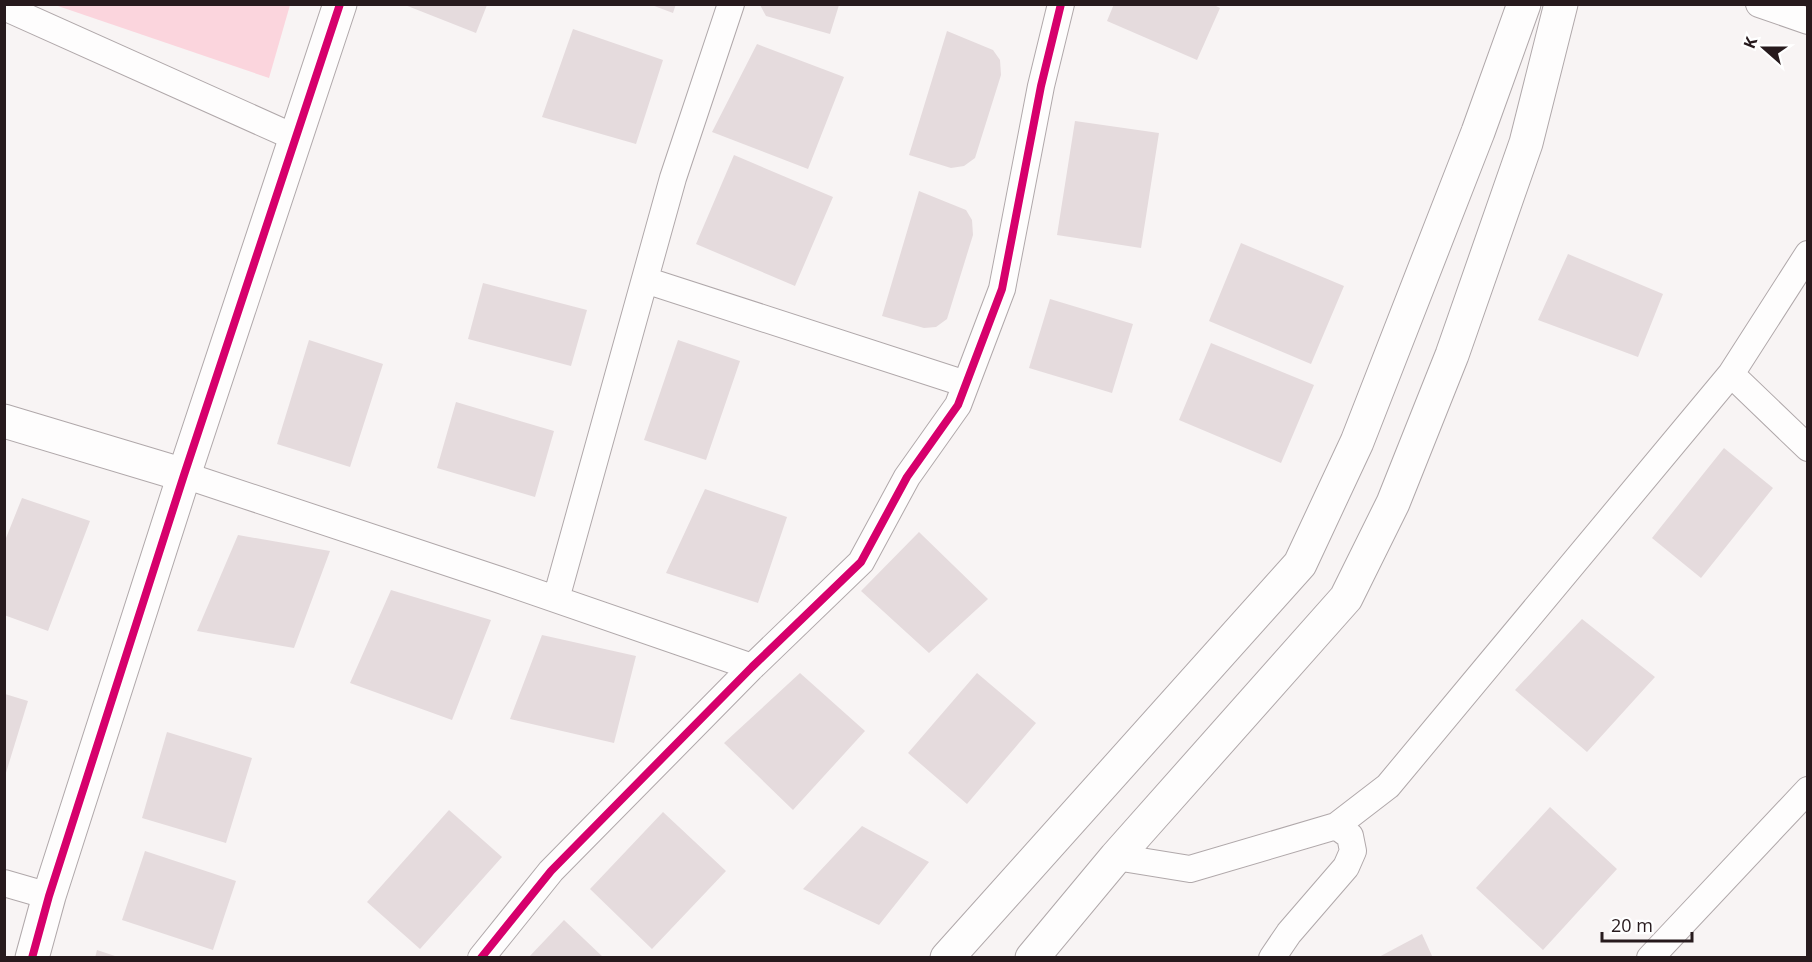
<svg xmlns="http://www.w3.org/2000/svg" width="1812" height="962" viewBox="0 0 1812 962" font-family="'Open Sans',sans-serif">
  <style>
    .green { fill: #fbd5dd }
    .building { fill: #e5dbdd }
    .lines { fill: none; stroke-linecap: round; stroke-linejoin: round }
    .street-casing { stroke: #b0a8aa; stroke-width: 28 }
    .secondary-casing { stroke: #b0a8aa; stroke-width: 35 }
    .street { stroke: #fefdfd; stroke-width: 26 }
    .secondary { stroke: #fefdfd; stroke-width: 33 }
    .cycleway-casing { stroke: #fff; stroke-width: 11 }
    .cycleway { stroke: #d6006c; stroke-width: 8 }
  </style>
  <rect width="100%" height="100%" fill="#f8f4f4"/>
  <path class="green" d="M55,5L290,4V5L269,78Z"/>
  <path class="building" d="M649,4H676L673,13Z
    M1114,4H1212L1220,8L1197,60L1107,21Z
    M405,5H487L476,33Z
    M760,5H839L830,34L766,16Z
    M573,29L663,60L636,144L542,117Z
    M947,31L993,50L1000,60L1001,75L975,158L964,166L951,168L909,155Z
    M757,44L844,77L808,169L712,132Z
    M1075,121L1159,133L1141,248L1057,235Z
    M734,155L833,197L795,286L696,244Z
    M919,191L966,210L972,220L973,235L947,319L936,327L924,328L882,316Z
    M1241,243L1344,286L1311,364L1209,321Z
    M1568,254L1663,294L1638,357L1538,320Z
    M483,283L587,310L571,366L468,339Z
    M1050,299L1133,324L1112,393L1029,368Z
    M309,340L383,364L350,467L277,444Z
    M678,340L740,361L706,460L644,440Z
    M1211,343L1314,385L1281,463L1179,420Z
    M456,402L554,431L535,497L437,468Z
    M1724,448L1773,488L1701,578L1652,538Z
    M705,489L787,517L758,603L666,573Z
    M22,498L90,521L48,631L4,615V543Z
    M919,532L988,599L929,653L861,591Z
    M238,535L330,551L294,648L197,631Z
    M391,590L491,620L452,720L350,683Z
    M1582,619L1655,677L1587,752L1515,690Z
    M542,635L636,656L614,743L510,719Z
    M800,673L865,731L793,810L724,743Z
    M977,673L1036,723L967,804L908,753Z
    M5,694L28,701L5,776Z
    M167,732L252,758L226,843L142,818Z
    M1550,807L1617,869L1543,950L1476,888Z
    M449,810L502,857L420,949L367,902Z
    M663,812L726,871L652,949L590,889Z
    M862,826L929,862L879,925L803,889Z
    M145,851L236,881L213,950L122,920Z
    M564,920L604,958H528Z
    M1422,934L1433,958H1377Z
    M97,950L118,957V958H95Z"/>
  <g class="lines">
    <defs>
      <path id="street" d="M1759,4L1808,21
        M4,7L296,138
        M645,280L966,384
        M1731,374L1808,448
        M184,475L500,580L752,667
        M556,599L673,178L731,4
        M1336,826L1388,786L1731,374L1808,254
        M1116,857L1190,869L1336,826L1350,836L1353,851L1346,867L1289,933L1272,958
        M4,883L49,896
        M481,958L551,871L752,667L861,562L907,477L958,405L1002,289L1041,86L1061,4
        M1650,958L1808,790"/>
      <path id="secondary" d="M4,421L184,475
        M32,958L49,896L184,475L340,4
        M947,958L1300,564L1357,442L1478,132L1524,4
        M1032,958L1116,857L1346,598L1393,503L1452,355L1526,143L1561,4"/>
    </defs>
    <use href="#street" class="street-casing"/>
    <use href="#secondary" class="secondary-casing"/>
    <use href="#street" class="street"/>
    <use href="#secondary" class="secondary"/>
    <defs>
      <path id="cycleway" d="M32,958L49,896L184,475L340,4
        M481,958L551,871L752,667L861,562L907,477L958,405L1002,289L1041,86L1061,4"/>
    </defs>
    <use href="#cycleway" class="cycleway-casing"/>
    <use href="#cycleway" class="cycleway"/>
  </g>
  <rect width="1812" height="962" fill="none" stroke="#271a1d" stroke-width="12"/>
  <g transform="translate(1764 48) rotate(291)" stroke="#ffffff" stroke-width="4.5" paint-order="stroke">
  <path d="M0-4.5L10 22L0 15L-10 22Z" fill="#271a1d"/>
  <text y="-9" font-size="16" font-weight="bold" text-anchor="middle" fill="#271a1d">K</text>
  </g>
  <path d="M1602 932v9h90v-9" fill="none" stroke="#271a1d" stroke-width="3"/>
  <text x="1611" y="932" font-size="18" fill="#271a1d" stroke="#ffffff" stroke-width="4.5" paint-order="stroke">20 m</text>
</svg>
